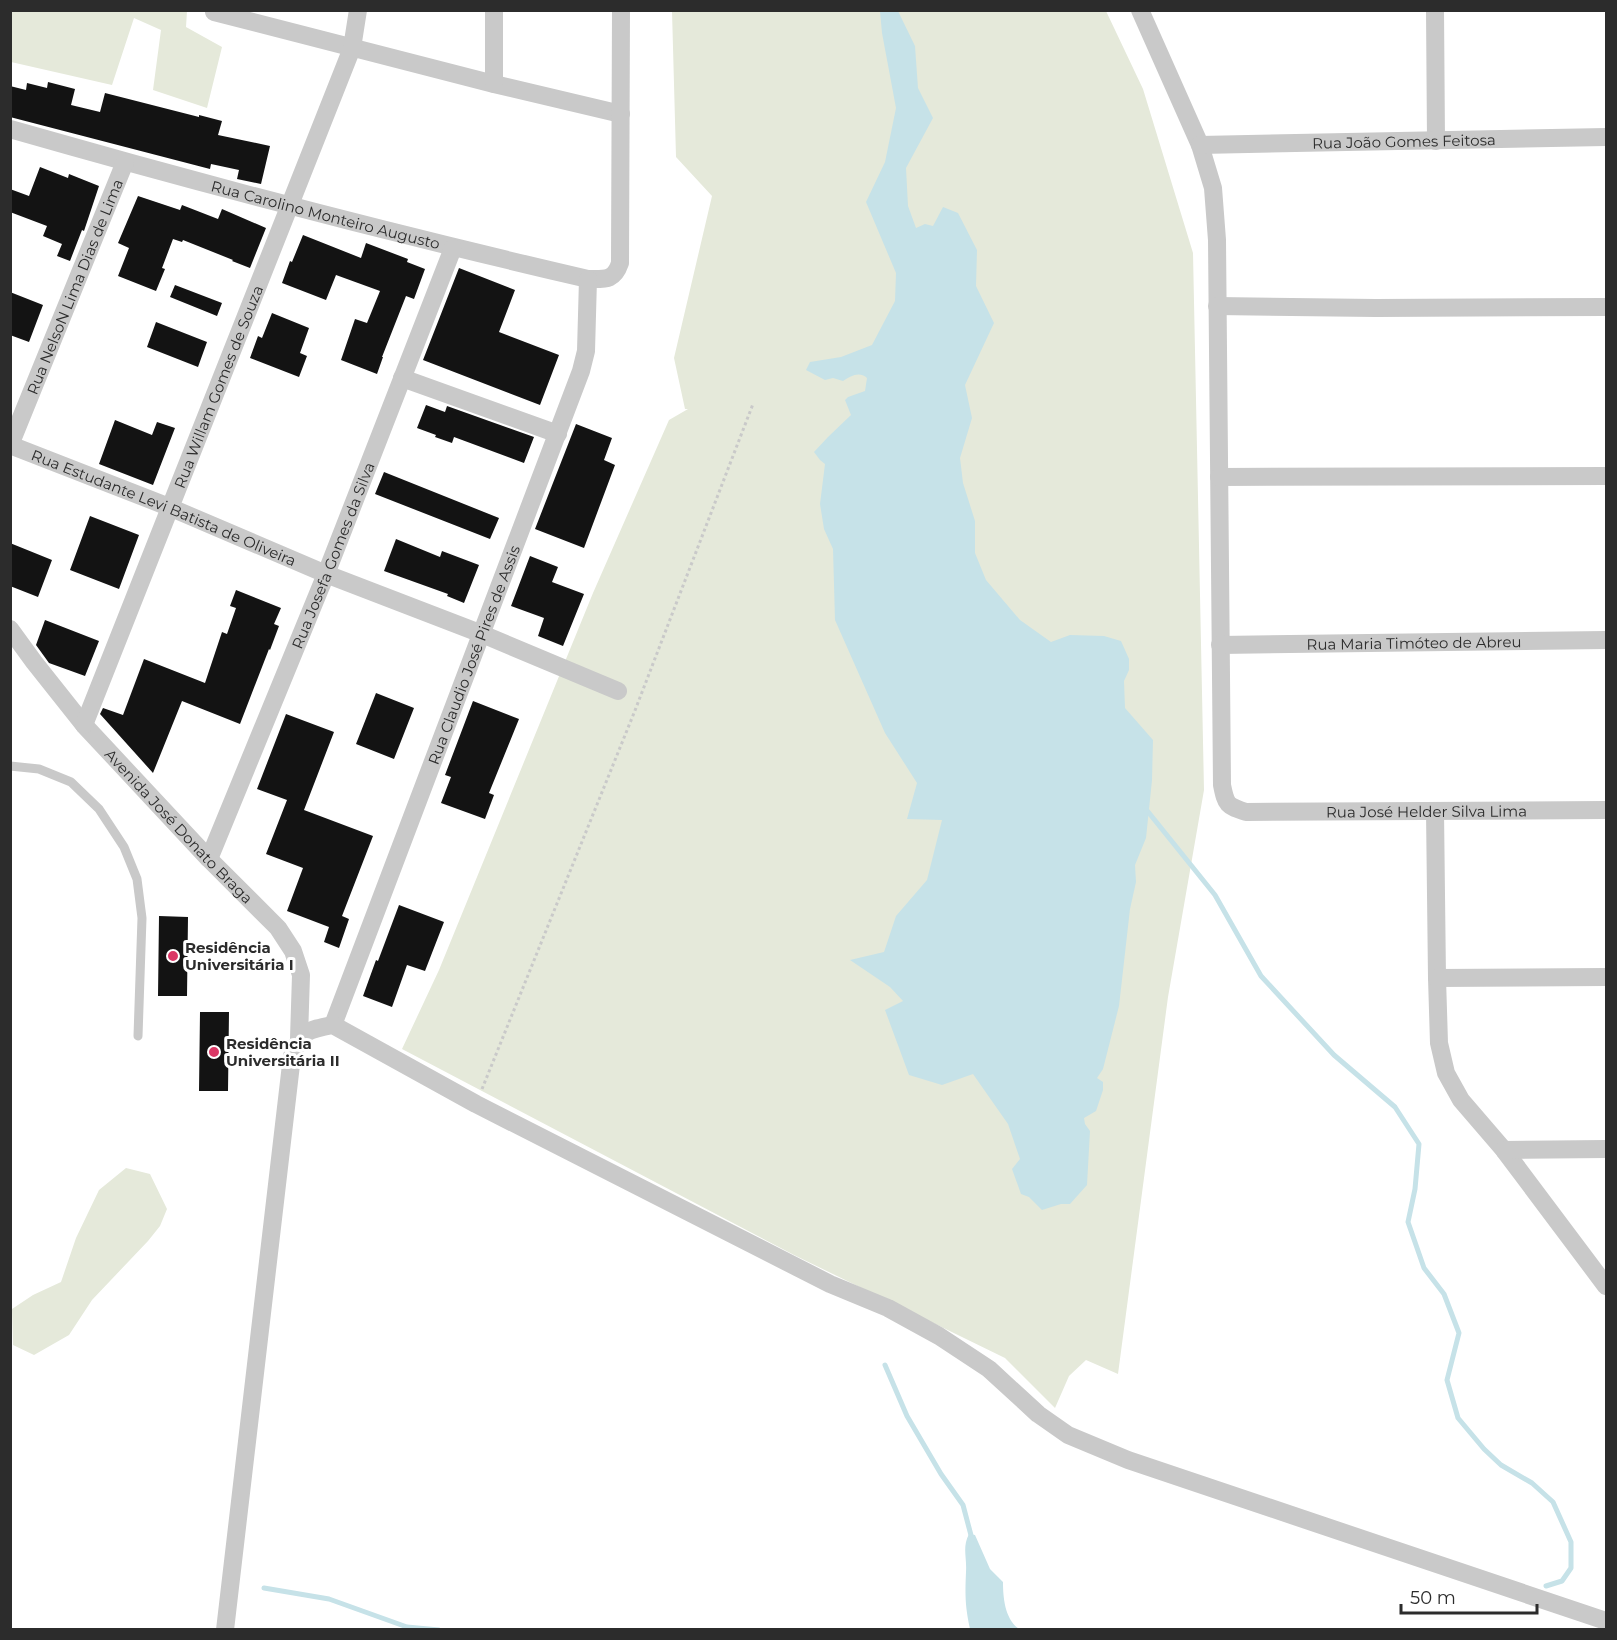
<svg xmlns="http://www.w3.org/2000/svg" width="1617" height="1640" viewBox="0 0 1617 1640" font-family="Montserrat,sans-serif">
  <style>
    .green { fill: #e5e9da }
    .water { fill: #c6e2e8 }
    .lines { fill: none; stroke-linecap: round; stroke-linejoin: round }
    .stream { stroke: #c6e2e8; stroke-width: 5 }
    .building { fill: #131313 }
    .path { stroke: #c9c9c9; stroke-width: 3; stroke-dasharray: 3 3; stroke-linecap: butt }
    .service { stroke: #c9c9c9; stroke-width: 9 }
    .minor { stroke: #c9c9c9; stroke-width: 18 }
    .poi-dot { fill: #da3765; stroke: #fff; stroke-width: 2 }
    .labels { text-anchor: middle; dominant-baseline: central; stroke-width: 6; stroke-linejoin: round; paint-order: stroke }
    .street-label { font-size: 15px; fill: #2c2c2c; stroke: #fff }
    .poi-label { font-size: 15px; font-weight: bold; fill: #2c2c2c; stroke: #fff; text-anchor: start }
  </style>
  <rect width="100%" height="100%" fill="#fff"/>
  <path class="green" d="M11,10L187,11L186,27L222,47L207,108L153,90L161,30L134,18L112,85L11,62Z
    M672,11H1106L1143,89L1193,253L1204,790L1168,997L1118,1374L1086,1360L1069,1376L1055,1408L1005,1358L794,1255L402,1049L439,970L593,593L669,420L688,409H685L674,358L712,196L676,157Z
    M126,1168L150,1174L167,1209L160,1226L148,1241L92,1300L69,1335L34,1355L13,1345L12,1309L33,1295L61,1282L76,1238L99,1190Z"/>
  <path class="water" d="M880,11H898L915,46L918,88L933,118L906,168L908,206L916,228L925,224L933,226L943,207L958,213L977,250L976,286L994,323L965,385L972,418L960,458L963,483L975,521V553L986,580L1020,620L1051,642L1070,635L1104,636L1121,641L1129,659V670L1124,681L1125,708L1153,740L1152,780L1146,838L1135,865L1136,882L1130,909L1119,1006L1103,1069L1097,1078L1103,1082V1090L1096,1111L1084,1118L1085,1124L1090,1131L1087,1185L1070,1204H1061L1042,1210L1029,1197L1021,1194L1012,1169L1020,1159L1008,1124L973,1074L942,1085L909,1075L885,1010L903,1001L890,987L850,960L884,952L896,916L927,880L942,820L907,819L917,783L885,733L835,620L833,549L824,529L820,504L825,464L820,460L814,452L828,437L851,415L845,400L848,397L865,391L867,378C859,371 851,376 843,381L833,378L825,380L806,370L810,362L841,357L872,345L895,301L896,273L866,202L885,162L896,108L882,33Z
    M969,1534L975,1535L990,1569L1003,1582C1003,1598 1005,1619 1019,1629H970C965,1606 965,1595 966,1572C967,1556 962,1548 969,1534Z"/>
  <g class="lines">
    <path class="stream" d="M1145,808L1215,895L1261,976L1334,1055L1395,1107L1419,1144L1415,1189L1408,1222L1424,1268L1444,1294L1459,1333L1447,1380L1458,1418L1484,1449L1501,1465L1532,1483L1553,1502L1571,1542V1568L1562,1581L1546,1586
      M885,1365L907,1416L941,1474L963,1505L972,1539
      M264,1588L329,1599L407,1627L439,1630"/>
  </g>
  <path class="building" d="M48,82L75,89L71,105L100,112L105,93L199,117V115L222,121L218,135L270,146L261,184L237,179L239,170L211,164L210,169L10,117V86L26,90L27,83L47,88Z
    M40,167L68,178L69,174L99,186L84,231L82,230L70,261L57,256L62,244L43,236L47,226L10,212V189L29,196Z
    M138,196L180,210L182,205L218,219L222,209L266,228L250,268L232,261L233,260L183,240L182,242L173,239L162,268L165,269L156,291L118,276L129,248L118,243Z
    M303,235L361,258L366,243L408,259L407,262L425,269L414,299L406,296L382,357H383L377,374L341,360L355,319L367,323L380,291L336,275L326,300L282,283L290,261L292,262Z
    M459,268L515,290L499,332L559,355L540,405L423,360Z
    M175,285L222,303L217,316L170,297Z
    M10,292L43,305L29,342L10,335Z
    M272,313L309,328L300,353L307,356L299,377L250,358L258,336L262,338Z
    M156,322L207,342L198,367L147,347Z
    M426,405L445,412L447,406L534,437L524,463L454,437L452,443L435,437L436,435L417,428Z
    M115,420L152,435L157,422L175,428L153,485L99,464Z
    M576,424L612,438L604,460L615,465L584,548L535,529Z
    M384,472L499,518L490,539L375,494Z
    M90,516L139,535L119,589L70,570Z
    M396,539L440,557L442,551L479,565L464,603L447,596L448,594L384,571Z
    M10,543L52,560L38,597L10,586Z
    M530,556L558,567L552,582L584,594L563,646L538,636L544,618L511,606Z
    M236,590L281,608L274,624L279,626L270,650L269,649L240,724L182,701L153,773L100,714L103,708L123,715L144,659L205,683L222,632L227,634L236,608L230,606Z
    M45,620L99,641L85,676L49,663L36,645Z
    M376,693L414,708L394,759L356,744Z
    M473,701L519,719L489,793L494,795L485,819L441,803L451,777L445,775Z
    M286,714L334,732L304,810L373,836L342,916L349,919L339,948L324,942L329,927L287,911L303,868L266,854L287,800L257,789Z
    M399,905L444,922L425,971L407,965L392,1007L363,996L376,960L378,961Z
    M159,916L188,917L187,996H158Z
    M200,1012H229L228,1091H199Z"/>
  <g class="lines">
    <path class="path" d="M482,1089L634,713L753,404"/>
    <path class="service" d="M10,766L39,769L71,782L99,809L124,847L137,879L142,918L138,1036"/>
    <g class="minor">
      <path id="s1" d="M1140,10L1200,145L1213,188L1217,240L1222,785C1226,805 1227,806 1246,812L1606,810"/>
      <path d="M1435,10L1436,141"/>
      <path d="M214,12L494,84L621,114"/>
      <path d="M494,84V10"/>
      <path id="s2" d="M10,129C202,184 394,234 588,279C605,279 614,281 620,263L621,10"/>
      <path id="s3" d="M1200,145L1606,137"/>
      <path d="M1217,306L1376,308L1606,307"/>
      <path d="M402,378L558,434"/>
      <path id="s4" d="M10,445L169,507L326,574L482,634L618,691"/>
      <path id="s5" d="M10,445L125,162"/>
      <path d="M1219,477L1606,476"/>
      <path id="s6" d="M10,629L34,662L84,725L209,859L278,928L293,951L301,975L299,1038"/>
      <path id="s7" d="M1220,645L1606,640"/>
      <path id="s8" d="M84,725L352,48L358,10"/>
      <path d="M1435,811L1437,978L1439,1043L1446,1073L1461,1100L1504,1150L1606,1286"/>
      <path id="s9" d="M209,859L326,574L453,248"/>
      <path d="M1437,978L1606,977"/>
      <path id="s10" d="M333,1025L581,371L586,351L588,279"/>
      <path d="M1504,1150L1606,1149"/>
      <path d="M225,1630L292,1056C302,1031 306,1030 333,1025L476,1104L830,1284L888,1308L939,1336L989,1369L1038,1414L1068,1435L1128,1460L1606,1621"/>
    </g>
  </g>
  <g class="poi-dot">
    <circle cx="173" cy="956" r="6"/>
    <circle cx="214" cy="1052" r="6"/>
  </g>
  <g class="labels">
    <g class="street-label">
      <text stroke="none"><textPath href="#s3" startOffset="204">Rua João Gomes Feitosa</textPath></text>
      <text stroke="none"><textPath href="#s2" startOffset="327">Rua Carolino Monteiro Augusto</textPath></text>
      <text stroke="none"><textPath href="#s5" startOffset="171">Rua NelsoN Lima Dias de Lima</textPath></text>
      <text stroke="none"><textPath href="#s8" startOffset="364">Rua Willam Gomes de Souza</textPath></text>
      <text stroke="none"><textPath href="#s4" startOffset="166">Rua Estudante Levi Batista de Oliveira</textPath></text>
      <text stroke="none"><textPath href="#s9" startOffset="328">Rua Josefa Gomes da Silva</textPath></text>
      <text stroke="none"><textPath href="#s7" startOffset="194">Rua Maria Timóteo de Abreu</textPath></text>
      <text stroke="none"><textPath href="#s10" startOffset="396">Rua Claudio José Pires de Assis</textPath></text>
      <text stroke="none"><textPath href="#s1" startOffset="1010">Rua José Helder Silva Lima</textPath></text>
      <text stroke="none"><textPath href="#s6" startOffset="260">Avenida José Donato Braga</textPath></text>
    </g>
    <g class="poi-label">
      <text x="185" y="947">Residência<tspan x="185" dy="17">Universitária I</tspan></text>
      <text x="226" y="1043">Residência<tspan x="226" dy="17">Universitária II</tspan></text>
    </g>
  </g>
  <rect width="1617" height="1640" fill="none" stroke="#2c2c2c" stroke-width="24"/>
  <path d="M1401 1604v9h136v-9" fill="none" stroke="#2c2c2c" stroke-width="3"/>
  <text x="1410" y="1604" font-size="18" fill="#2c2c2c" stroke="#ffffff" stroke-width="4.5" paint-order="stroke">50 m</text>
</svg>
